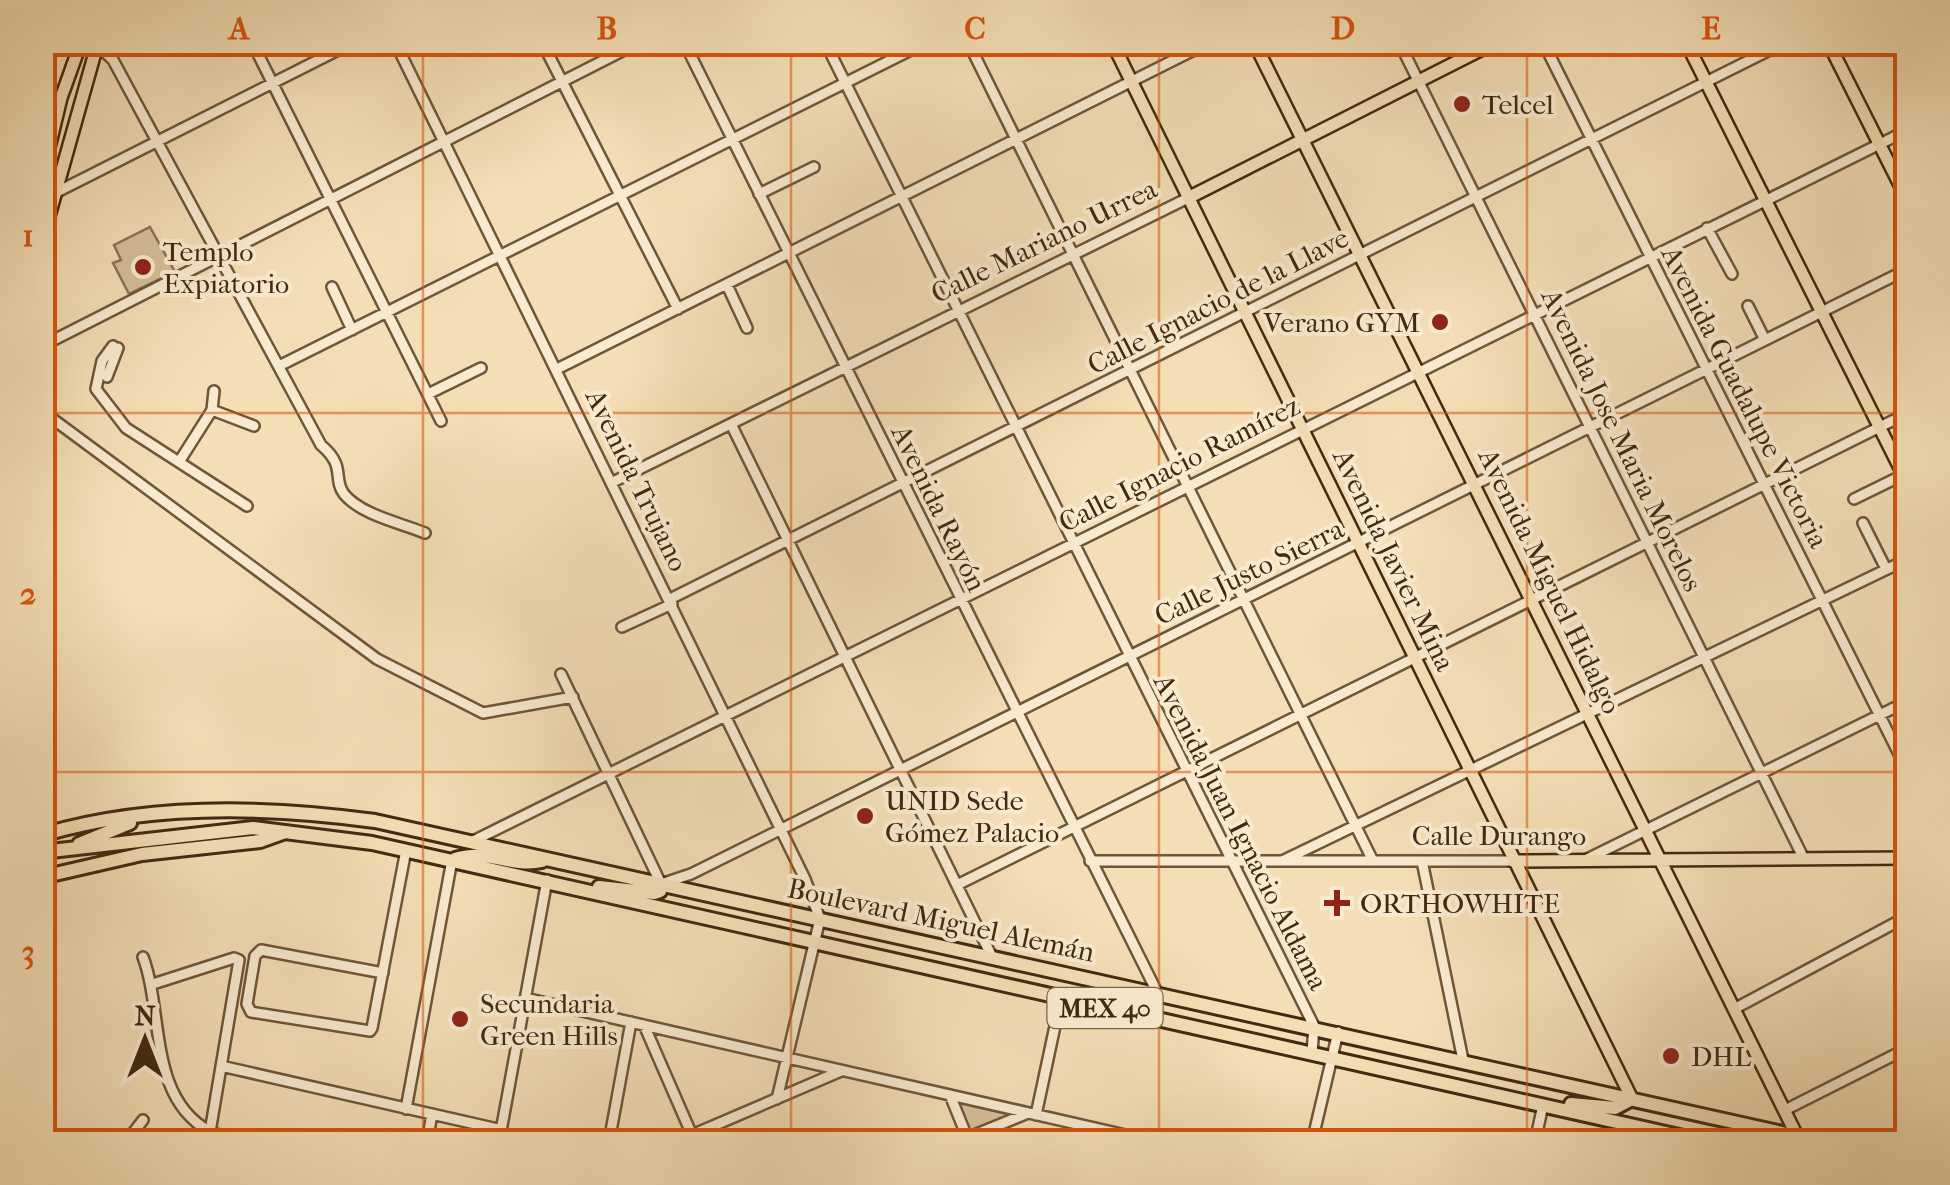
<svg xmlns="http://www.w3.org/2000/svg" width="1950" height="1185" viewBox="0 0 1950 1185" font-family="'IM FELL French Canon',serif">
  <style>
    .green { fill: #d6bf99; stroke: #8c7454; stroke-width: 2.5 }
    .lines { fill: none; stroke-linecap: round; stroke-linejoin: round }
    .minor-casing { stroke: #6e5639; stroke-width: 14 }
    .major-casing { stroke: #422910; stroke-width: 16 }
    .highway-casing { stroke: #422910; stroke-width: 18 }
    .minor { stroke: #f8eacf; stroke-width: 9 }
    .major { stroke: #f4deb5; stroke-width: 11 }
    .highway { stroke: #f4deb5; stroke-width: 12 }
    .grid { fill: none; stroke: #d7540c; stroke-width: 2.5; stroke-opacity: 0.55 }
    .poi-dot { fill: #8f2418; stroke: #f8eacf; stroke-width: 4 }
    .labels { text-anchor: middle; dominant-baseline: central; stroke-width: 8; stroke-linejoin: round; paint-order: stroke }
    .shield { fill: #f8eacf; stroke: #796349; stroke-width: 2.5 }
    .shield-label { font-size: 25px; font-weight: bold; fill: #422910 }
    .poi-label { font-size: 28px; fill: #422910; stroke: #f8eacf; text-anchor: start }
    .street-label { font-size: 28px; fill: #422910; stroke: #f8eacf }
    .neatline { fill: none; stroke: #d7540c; stroke-width: 4 }
    .grid-label { font-size: 32px; text-anchor: middle; font-weight: bold; fill: #d7540c }
  </style>
  <rect width="100%" height="100%" fill="#f4deb5"/>
  <filter id="stains"><feTurbulence type="fractalNoise" baseFrequency=".002" numOctaves="4"/><feColorMatrix values="0 0 0 0 .2 0 0 0 0 .09 0 0 0 0 .02 0 0 0 .5 -.17"/></filter>
  <radialGradient id="worn" r=".72"><stop offset=".6" stop-color="#630" stop-opacity="0"/><stop offset="1" stop-color="#630" stop-opacity=".3"/></radialGradient>
  <path class="green" d="M150,227L175,272L129,294L113,263L121,260L114,245Z
    M950,1097L1023,1114L965,1139Z"/>
  <g class="lines">
    <defs>
      <path id="minor" d="M252,42L441,421
        M395,42L805,879L820,919L777,1099
        M542,42L678,309
        M684,42L1157,992
        M825,42L1314,1026L1312,1053
        M968,42L1373,861
        M1399,42L1804,859
        M1543,42L1908,772
        M97,45L113,60L321,445C347,467 332,478 344,494C361,515 401,523 425,533
        M55,193L354,42
        M759,194L814,167
        M1707,228L1732,274
        M727,285L747,328
        M332,287L352,330
        M1748,306L1765,340
        M42,346L640,42
        M113,346L102,361L96,389L126,428L247,506
        M279,366L927,42
        M557,369L1210,42
        M107,377L118,348
        M428,394L481,368
        M212,410L254,426
        M42,411L377,659L483,713L573,697
        M731,424L992,957
        M179,462L212,410L214,391
        M613,482L1188,198
        M1854,499L1903,475
        M1863,523L1886,569
        M670,599L1786,42
        M622,627L672,604
        M561,674L661,884L691,874L1908,269
        M473,841L1908,130
        M1587,859L1908,701
        M1090,861H1513
        M1282,861L1908,559
        M1422,861L1463,1060
        M959,884L1908,413
        M143,957C164,1014 148,1097 209,1131C224,1139 252,1139 269,1142
        M383,973L261,950L255,956L247,1004L251,1012L370,1031L372,1028L406,850
        M153,984L234,958L239,960L210,1132
        M525,998L1156,1142
        M1734,1009L1908,916
        M644,1025L695,1142
        M221,1066L502,1130
        M950,1095L969,1142
        M406,1109L452,860
        M1785,1110L1908,1048
        M1036,1115L1061,998
        M692,1135L841,1071
        M126,1142L143,1120
        M427,1142L432,1114
        M499,1142L547,880
        M609,1142L631,1022
        M957,1142L1028,1113
        M1312,1142L1338,1032
        M1535,1142L1543,1105"/>
      <path id="major" d="M1112,42L1632,1099
        M1254,42L1799,1140
        M1686,42L1908,484
        M1828,42L1908,201
        M42,177L61,98L81,42
        M1188,198L1496,42
        M42,241L98,42
        M1513,861L1908,858"/>
      <path id="highway" d="M42,835C149,803 266,806 375,821L1823,1142
        M79,844L130,823
        M42,852L253,828L372,843L1706,1142
        M455,859C489,848 511,868 542,861
        M42,877L142,854L260,841L285,832
        M599,887L654,893L660,891L661,884
        M1571,1104L1615,1108L1632,1099"/>
    </defs>
    <use href="#minor" class="minor-casing"/>
    <use href="#major" class="major-casing"/>
    <use href="#highway" class="highway-casing"/>
    <use href="#minor" class="minor"/>
    <use href="#major" class="major"/>
    <use href="#highway" class="highway"/>
  </g>
  <path class="grid" d="M423,42V1142M791,42V1142M1159,42V1142M1527,42V1142M42,413H1908M42,772H1908"/>
  <g class="poi-dot">
    <circle cx="1462" cy="104" r="10"/>
    <circle cx="143" cy="267" r="10"/>
    <circle cx="1440" cy="322" r="10"/>
    <circle cx="865" cy="816" r="10"/>
    <path d="M1332 888h10v10h10v10h-10v10h-10v-10h-10v-10h10z"/>
    <circle cx="460" cy="1019" r="10"/>
    <circle cx="1671" cy="1056" r="10"/>
  </g>
  <g class="labels">
    <rect class="shield" x="1047.5" y="988" width="115" height="40" rx="8"/>
    <g class="shield-label">
      <text x="1105" y="1008">MEX 40</text>
    </g>
    <g class="poi-label">
      <text x="1482" y="104">Telcel</text>
      <text x="163" y="251">Templo<tspan x="163" dy="32">Expiatorio</tspan></text>
      <text x="1420" y="322" text-anchor="end">Verano GYM</text>
      <text x="885" y="800">UNID Sede<tspan x="885" dy="32">Gómez Palacio</tspan></text>
      <text x="1360" y="903">ORTHOWHITE</text>
      <text x="480" y="1003">Secundaria<tspan x="480" dy="32">Green Hills</tspan></text>
      <text x="1691" y="1056">DHL</text>
    </g>
    <g class="street-label">
      <text transform="translate(1044 241) rotate(-26)">Calle Mariano Urrea</text>
      <text transform="translate(1218 301) rotate(-27)">Calle Ignacio de la Llave</text>
      <text transform="translate(1745 397) rotate(63)">Avenida Guadalupe Victoria</text>
      <text transform="translate(1622 440) rotate(64)">Avenida Jose Maria Morelos</text>
      <text transform="translate(1179 464) rotate(-27)">Calle Ignacio Ramírez</text>
      <text transform="translate(637 480) rotate(64)">Avenida Trujano</text>
      <text transform="translate(939 508) rotate(64)">Avenida Rayón</text>
      <text transform="translate(1394 560) rotate(64)">Avenida Javier Mina</text>
      <text transform="translate(1249 572) rotate(-26)">Calle Justo Sierra</text>
      <text transform="translate(1550 581) rotate(64)">Avenida Miguel Hidalgo</text>
      <text transform="translate(1241 832) rotate(63)">Avenida Juan Ignacio Aldama</text>
      <text x="1499" y="835">Calle Durango</text>
      <text transform="translate(941 920) rotate(12)">Boulevard Miguel Alemán</text>
    </g>
  </g>
  <rect width="1950" height="1185" fill="none" stroke="#f4deb5" stroke-width="110"/>
  <g transform="translate(145 1040)" stroke="#f8eacf" stroke-width="8" paint-order="stroke">
  <path d="M0-8L18 38L0 25L-18 38Z" fill="#422910"/>
  <text y="-15" font-size="28" font-weight="bold" text-anchor="middle" fill="#422910">N</text>
  </g>
  <rect x="55" y="55" width="1840" height="1075" class="neatline"/>
  <g class="grid-label">
    <text x="239" y="39">A</text>
    <text x="607" y="39">B</text>
    <text x="975" y="39">C</text>
    <text x="1343" y="39">D</text>
    <text x="1711" y="39">E</text>
    <text x="28" y="246">1</text>
    <text x="28" y="604">2</text>
    <text x="28" y="962">3</text>
  </g>
  <rect width="100%" height="100%" filter="url(#stains)"/>
  <rect width="100%" height="100%" fill="url(#worn)"/>
</svg>
